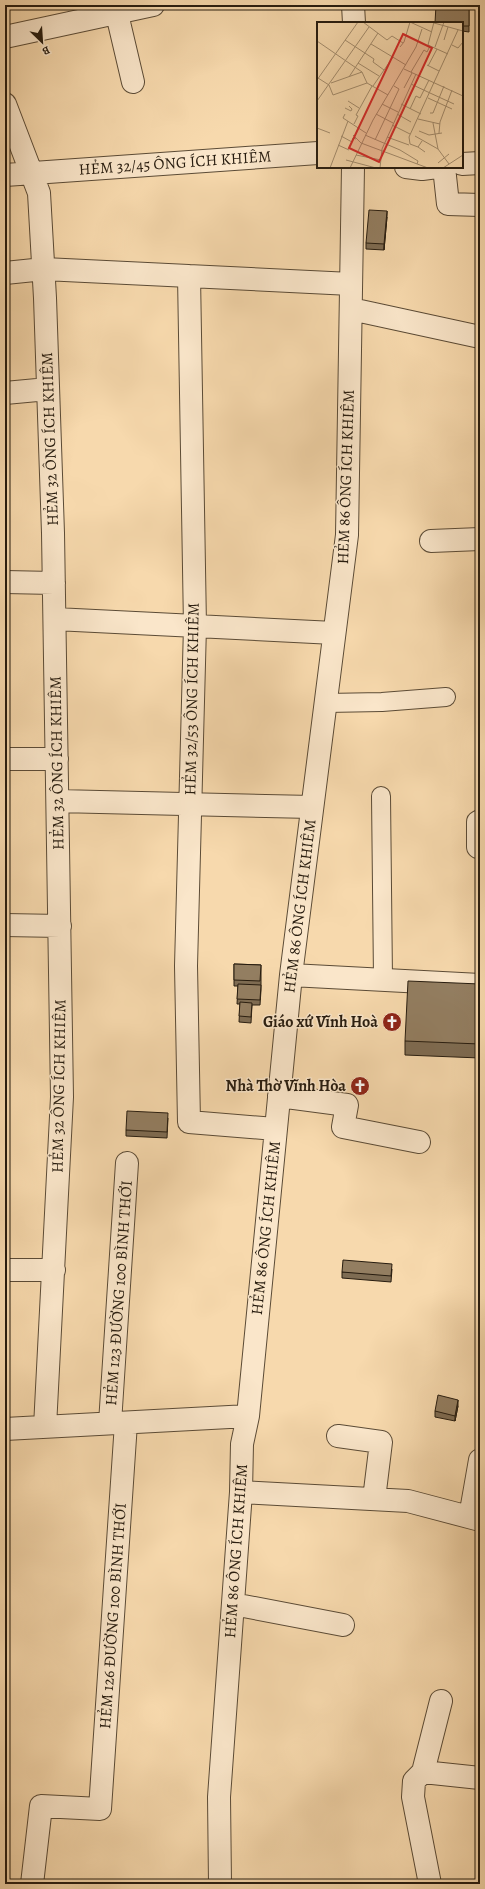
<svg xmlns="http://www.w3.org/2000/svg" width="485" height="1889" viewBox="0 0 485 1889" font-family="Alegreya,serif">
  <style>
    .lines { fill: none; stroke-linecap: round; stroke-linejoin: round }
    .service-casing { stroke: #5b4b36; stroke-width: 20 }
    .minor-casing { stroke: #5b4b36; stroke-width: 24 }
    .service { stroke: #fae6ca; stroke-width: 18 }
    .minor { stroke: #fae6ca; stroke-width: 22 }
    .wall { fill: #7e6c53; stroke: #271c0f }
    .shaded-wall { fill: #675844; stroke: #271c0f }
    .building { fill: #937e61; stroke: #271c0f }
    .labels { text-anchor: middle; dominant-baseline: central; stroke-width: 3; stroke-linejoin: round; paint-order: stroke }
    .street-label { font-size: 16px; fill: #271c0f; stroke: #fae6ca }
    .poi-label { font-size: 16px; font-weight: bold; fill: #271c0f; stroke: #fae6ca; text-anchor: end }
    .inset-road { fill: none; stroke: #a48d6e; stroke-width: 1 }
    .view { fill: #d62828; fill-opacity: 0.15; stroke: #d62828; stroke-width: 2 }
    .inset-edge { fill: none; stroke: #271c0f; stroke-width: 2 }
  </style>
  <rect width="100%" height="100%" fill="#f7d9ad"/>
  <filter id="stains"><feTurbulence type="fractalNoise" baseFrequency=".005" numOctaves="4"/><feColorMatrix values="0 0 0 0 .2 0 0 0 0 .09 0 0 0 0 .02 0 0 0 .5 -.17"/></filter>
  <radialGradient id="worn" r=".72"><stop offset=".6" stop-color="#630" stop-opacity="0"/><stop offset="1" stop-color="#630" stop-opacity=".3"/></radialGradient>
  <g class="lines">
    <defs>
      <path id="service" d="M326,703L382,702L446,697
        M381,796L383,979"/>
      <path id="minor" d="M353,5L354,23
        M117,14L133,82
        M5,37L153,5
        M5,104L39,193L45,298L53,533L62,1097L45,1427
        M462,164L480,163
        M406,167L422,169L437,167
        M444,167L448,204L480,205
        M5,175L318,153
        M5,273L44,269L351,284
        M189,276L195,626L186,966L189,1122L275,1129
        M351,309L480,337
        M5,393L48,389
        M431,541L480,539
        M5,582L54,583
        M55,619L334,633
        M5,759H57
        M58,801L312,807
        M478,847V822L480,821
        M5,925L60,926
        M291,975L480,985
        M279,1096L347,1105L343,1127L419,1142
        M5,1270H54
        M110,1423L127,1163
        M5,1429L248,1416
        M338,1436L381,1442L374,1499
        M241,1492L408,1501L480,1520
        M470,1517L480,1460
        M233,1604L343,1625
        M423,1772L414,1781L413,1797L430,1884
        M423,1772L441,1701
        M423,1772L480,1778
        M32,1884L41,1806L100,1809L126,1423
        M220,1884L219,1797L241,1492L242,1444L248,1416L291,975L347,535L353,167"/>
    </defs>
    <use href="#service" class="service-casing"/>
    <use href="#minor" class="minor-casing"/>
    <use href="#service" class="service"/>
    <use href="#minor" class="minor"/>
  </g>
  <path class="wall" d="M469,5V32L462,31V23Z
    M387,217L384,250L366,249V243Z
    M234,964L261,965V990L260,1005H252L251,1023L239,1022L240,1004H237L238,986H234Z
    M480,984V1058L405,1055V1041Z
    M168,1118L167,1138L126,1136V1130Z
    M392,1269L391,1282L342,1278V1272Z
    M458,1406L455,1421L435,1417V1411Z"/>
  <path class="shaded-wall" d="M387,211V217L384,250V244Z
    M458,1400V1406L455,1421V1416Z"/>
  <path class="building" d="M436,5H469V26H462V23H435Z
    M369,210L387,211L384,244L366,243Z
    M234,964L261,965L260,981L234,980Z
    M408,981L480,984V1044L405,1041Z
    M238,984L261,985L260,1000L237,999Z
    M240,1002L252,1003L251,1017L239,1016Z
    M127,1111L168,1113L167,1132L126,1130Z
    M343,1260L392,1264L391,1276L342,1272Z
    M438,1395L458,1400L455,1416L435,1411Z"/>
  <defs>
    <symbol id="church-disc" viewBox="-11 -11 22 22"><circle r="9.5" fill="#8f2418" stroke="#fae6ca"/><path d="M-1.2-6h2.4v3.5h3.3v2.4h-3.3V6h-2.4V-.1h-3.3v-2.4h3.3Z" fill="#fff"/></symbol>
  </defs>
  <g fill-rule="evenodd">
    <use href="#church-disc" x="381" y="1011" width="22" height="22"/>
    <use href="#church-disc" x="349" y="1075" width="22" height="22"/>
  </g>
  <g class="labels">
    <g class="street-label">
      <text transform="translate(175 163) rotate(-4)">HẺM 32/45 ÔNG ÍCH KHIÊM</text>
      <text transform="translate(50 439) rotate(-92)">HẺM 32 ÔNG ÍCH KHIÊM</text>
      <text transform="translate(346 477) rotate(-88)">HẺM 86 ÔNG ÍCH KHIÊM</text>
      <text transform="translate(192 699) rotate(-89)">HẺM 32/53 ÔNG ÍCH KHIÊM</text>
      <text transform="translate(57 763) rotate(-91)">HẺM 32 ÔNG ÍCH KHIÊM</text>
      <text transform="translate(300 906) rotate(-83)">HẺM 86 ÔNG ÍCH KHIÊM</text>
      <text transform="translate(59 1086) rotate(-89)">HẺM 32 ÔNG ÍCH KHIÊM</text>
      <text transform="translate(266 1228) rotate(-84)">HẺM 86 ÔNG ÍCH KHIÊM</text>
      <text transform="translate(119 1293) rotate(-86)">HẺM 123 ĐƯỜNG 100 BÌNH THỚI</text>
      <text transform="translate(236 1551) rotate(-86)">HẺM 86 ÔNG ÍCH KHIÊM</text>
      <text transform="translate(113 1616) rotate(-86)">HẺM 126 ĐƯỜNG 100 BÌNH THỚI</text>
    </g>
    <g class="poi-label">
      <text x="378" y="1022">Giáo xứ Vĩnh Hoà</text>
      <text x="346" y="1086">Nhà Thờ Vĩnh Hòa</text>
    </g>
  </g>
  <g transform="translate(317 22)">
    <rect width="146" height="146" fill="#f7d9ad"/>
    <path class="inset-road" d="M46,0L70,18L75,14L86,21M93,0L115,10M117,0L111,23L131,32M117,1L146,9M28,18L57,37L56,40L67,48M127,18L131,5M0,19L45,50L50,61L71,73M54,22L89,43M135,23L141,26L146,20M83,25L87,20L93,0M118,25L127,0M41,41L62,54M110,43L122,49M111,44L120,27M87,47L146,74M94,50L107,28L110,30L113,24M32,55L61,11M1,56L12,63L16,73L50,61M0,58L41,0M14,61L45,50M94,62L113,71M56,64L76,35M87,66L95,51M113,71L137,82M111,76L135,87M0,79L52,5M31,79L42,86M65,82L81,90M84,82L104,92M28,86L34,89L35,87L32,84M93,87L99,74L103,76L112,58M113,91H116L127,64M28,92L26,96L49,111M59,92L76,101M80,92L94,100M101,97L123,102M116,101L121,127M37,102L41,94L39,93L55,64M75,103L93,112M0,106L13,111M102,109L112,113L125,111M122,111L123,100L135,68M36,113L44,121L111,146M48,113L83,128L101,139L100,142M24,114L35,120L36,116L39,117M98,114L121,127L132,142M70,115L92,123M58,118L82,67L77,64M105,119L101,125L108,130M21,123L32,128M101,125L93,122L92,115L141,8M39,133L64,138M29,138L59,146M121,141L132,132M13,146L31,99M33,146L56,98L99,25L105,7M63,146L65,127L99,52M126,146L146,133"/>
    <path class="view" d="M86,12L115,26L62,140L32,126Z"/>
    <rect width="146" height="146" class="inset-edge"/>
  </g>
  <rect width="485" height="1889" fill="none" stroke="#f7d9ad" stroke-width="20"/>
  <rect x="6" y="6" width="473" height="1877" fill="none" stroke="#271c0f" stroke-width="2"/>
  <rect x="10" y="10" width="465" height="1869" fill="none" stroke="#271c0f"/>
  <g transform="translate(42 42) rotate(155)" stroke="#fae6ca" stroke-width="3" paint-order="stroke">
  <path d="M0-3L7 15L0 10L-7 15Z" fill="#271c0f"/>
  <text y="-6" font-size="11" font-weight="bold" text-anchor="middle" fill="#271c0f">B</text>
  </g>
  <rect width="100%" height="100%" filter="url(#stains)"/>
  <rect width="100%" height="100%" fill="url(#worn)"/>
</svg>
